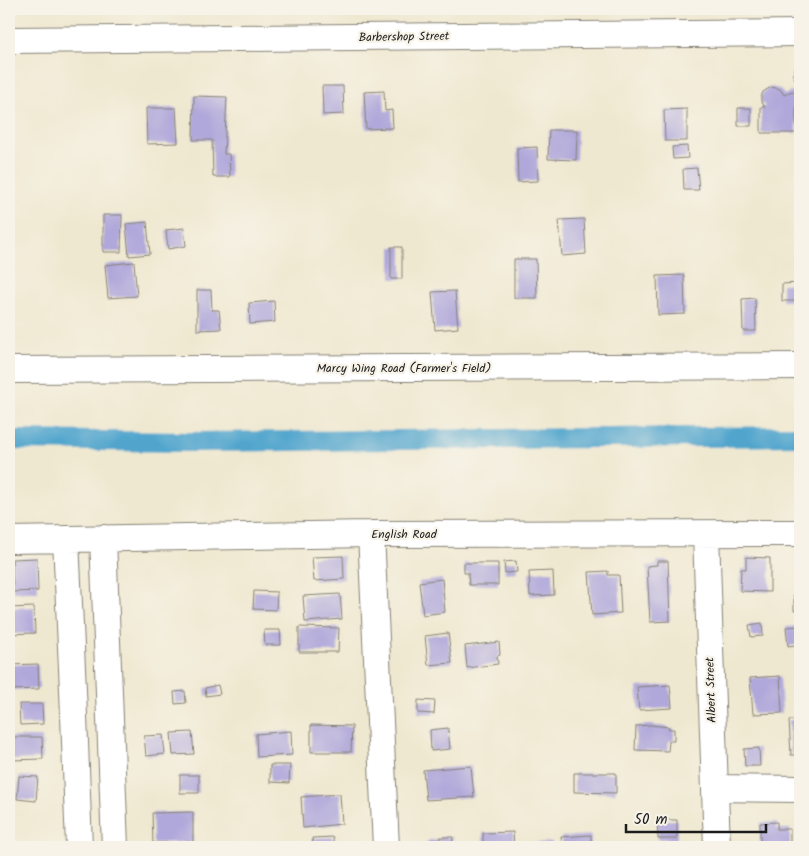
<svg xmlns="http://www.w3.org/2000/svg" width="809" height="856" viewBox="0 0 809 856" font-family="Kalam,sans-serif">
  <style>
    .lines { fill: none; stroke-linecap: round; stroke-linejoin: round }
    .canal { stroke: #51a5cd; stroke-width: 20 }
    .building { fill: #b0a8da }
    .minor-casing { stroke: #868276; stroke-width: 28 }
    .minor { stroke: #fff; stroke-width: 26 }
    .labels { text-anchor: middle; dominant-baseline: central; stroke-width: 4.5; stroke-linejoin: round; paint-order: stroke }
    .street-label { font-size: 12px; fill: #1c1c1c; stroke: #f7f3e8 }
  </style>
  <rect width="100%" height="100%" fill="#f7f3e8"/>
  <filter id="ink" filterUnits="userSpaceOnUse"><feTurbulence type="fractalNoise" baseFrequency=".02" numOctaves="2"/><feDisplacementMap in="SourceGraphic" scale="10" xChannelSelector="R" yChannelSelector="G"/><feConvolveMatrix kernelMatrix="1 2 1 2 8 2 1 2 1" color-interpolation-filters="sRGB"/></filter>
  <filter id="wash" filterUnits="userSpaceOnUse"><feTurbulence type="fractalNoise" baseFrequency=".0096" numOctaves="4" result="noise"/><feDisplacementMap in="SourceGraphic" scale="20" xChannelSelector="R" yChannelSelector="G"/><feGaussianBlur stdDeviation="1.12" result="paint"/><feColorMatrix in="noise" values="0 0 0 0 0 0 0 0 0 0 0 0 0 0 0 0 0 1.4 0 .05"/><feComposite in="paint" operator="in"/></filter>
  <g filter="url(#wash)">
    <rect width="100%" height="100%" fill="#efe8d0"/>
    <g class="lines">
      <path class="canal" d="M9,440L193,442L800,436"/>
    </g>
    <g id="blocks">
      <path class="building" d="M800,65V85L796,82L793,75L795,68Z
        M322,86H343L344,114L323,115Z
        M771,87L780,89L784,95L792,91L798,95L800,102L796,108V133H761V107H765L761,101V97L763,92Z
        M384,91L385,111L392,110L393,128L366,129L364,92Z
        M194,96L227,97L224,154H229L230,177H213L212,140H193Z
        M146,108H176L178,143L147,144Z
        M738,108H751V126H738Z
        M687,109V141H665L664,110Z
        M549,130H577L576,160L548,159Z
        M687,146L688,158L673,159L672,147Z
        M537,147L538,181L518,182L517,148Z
        M697,168L699,190H684L683,169Z
        M103,215H122L121,252H103Z
        M584,219L586,254L562,256L559,220Z
        M147,222L150,254L129,256L126,224Z
        M184,228L186,246L168,249L166,230Z
        M391,247H402V279H391Z
        M514,259H536L537,298H514Z
        M134,262L137,296L108,298L105,265Z
        M684,275L685,314L658,315L657,276Z
        M799,283V301H782V284Z
        M197,290H211L212,310H219L221,329L197,330Z
        M455,291L458,328L435,330L432,292Z
        M755,298L756,331H743L742,299Z
        M274,301L275,322L250,324L249,303Z
        M343,556L344,579L314,581L312,557Z
        M746,557L770,558V592L740,591L741,569H746Z
        M37,558L38,591L13,592L12,559Z
        M516,561L517,572L505,573L504,562Z
        M657,561H668L670,621L650,622L647,566L657,565Z
        M464,563H498V585H469L468,573H464Z
        M553,571L554,595L530,596L529,572Z
        M608,571V575H619L621,613L592,615L589,572Z
        M442,579L445,612L423,615L419,582Z
        M254,591L277,592L276,610L253,609Z
        M340,594L342,619L305,622L303,596Z
        M794,594H800V611H794Z
        M34,607L35,633L9,634V608Z
        M762,623L763,636L751,637L749,625Z
        M800,626V657H798L796,645L788,646L786,627Z
        M299,627L339,628L338,652H299Z
        M264,630H280L281,645H265Z
        M448,633L452,663L428,665L425,636Z
        M499,642L500,655L497,656L498,664L467,668L465,646Z
        M38,664L39,689L9,690V665Z
        M780,676L782,713L753,714L750,678Z
        M218,685L220,694L206,696L205,688Z
        M670,685L672,708L639,710L637,687Z
        M185,691L186,703L175,704L174,692Z
        M418,700L435,701L434,714L418,713Z
        M19,704H42L43,724L20,725Z
        M789,720H800V755H791Z
        M311,725L352,726L351,752H311Z
        M650,725L669,727V729H674V741H669L668,751L635,750L636,726Z
        M448,728L450,749L431,751L430,730Z
        M291,731L292,755L257,757L256,734Z
        M192,732L194,754L173,755L171,733Z
        M163,735L165,754L146,756L144,736Z
        M10,737H42L43,759L11,760Z
        M759,748L760,766H745L744,749Z
        M270,765H290L289,783L270,782Z
        M471,766L474,797L426,800L423,770Z
        M574,773H616V793L574,792Z
        M180,775H199V793H180Z
        M19,776L38,777L36,801L17,799Z
        M340,794L342,824L303,828L301,797Z
        M193,812V842L153,843L152,813Z
        M657,820H677V839H658Z
        M777,822V829H790V847H760V823Z
        M513,832L514,847H483V833Z
        M591,835V847H562L561,837Z
        M333,837L334,847H313L312,838Z
        M440,837H453L452,847H428V840H440Z
        M552,842V847H527L526,843Z"/>
    </g>
  </g>
  <g filter="url(#ink)">
    <use href="#blocks" fill-opacity="0" stroke="#868276" stroke-width="1"/>
    <g class="lines">
      <defs>
        <path id="minor" d="M9,40L800,33
          M9,370L800,366
          M371,534L386,847
          M706,534L717,847
          M103,538L115,847
          M9,540L371,534L800,533
          M66,540L73,690L79,847
          M715,788L800,789"/>
      </defs>
      <use href="#minor" class="minor-casing"/>
      <use href="#minor" class="minor"/>
    </g>
  </g>
  <g class="labels">
    <g class="street-label">
      <text transform="translate(404 37) rotate(-1)">Barbershop Street</text>
      <text x="404" y="368">Marcy Wing Road (Farmer's Field)</text>
      <text x="404" y="534">English Road</text>
      <text transform="translate(711 690) rotate(-92)">Albert Street</text>
    </g>
  </g>
  <rect width="809" height="856" fill="none" stroke="#f7f3e8" stroke-width="30"/>
  <path d="M626 824v8h140v-8" fill="none" stroke="#1c1c1c" stroke-width="2.5"/>
  <text x="634" y="824" font-size="15" fill="#1c1c1c" stroke="#f7f3e8" stroke-width="4" paint-order="stroke">50 m</text>
</svg>
